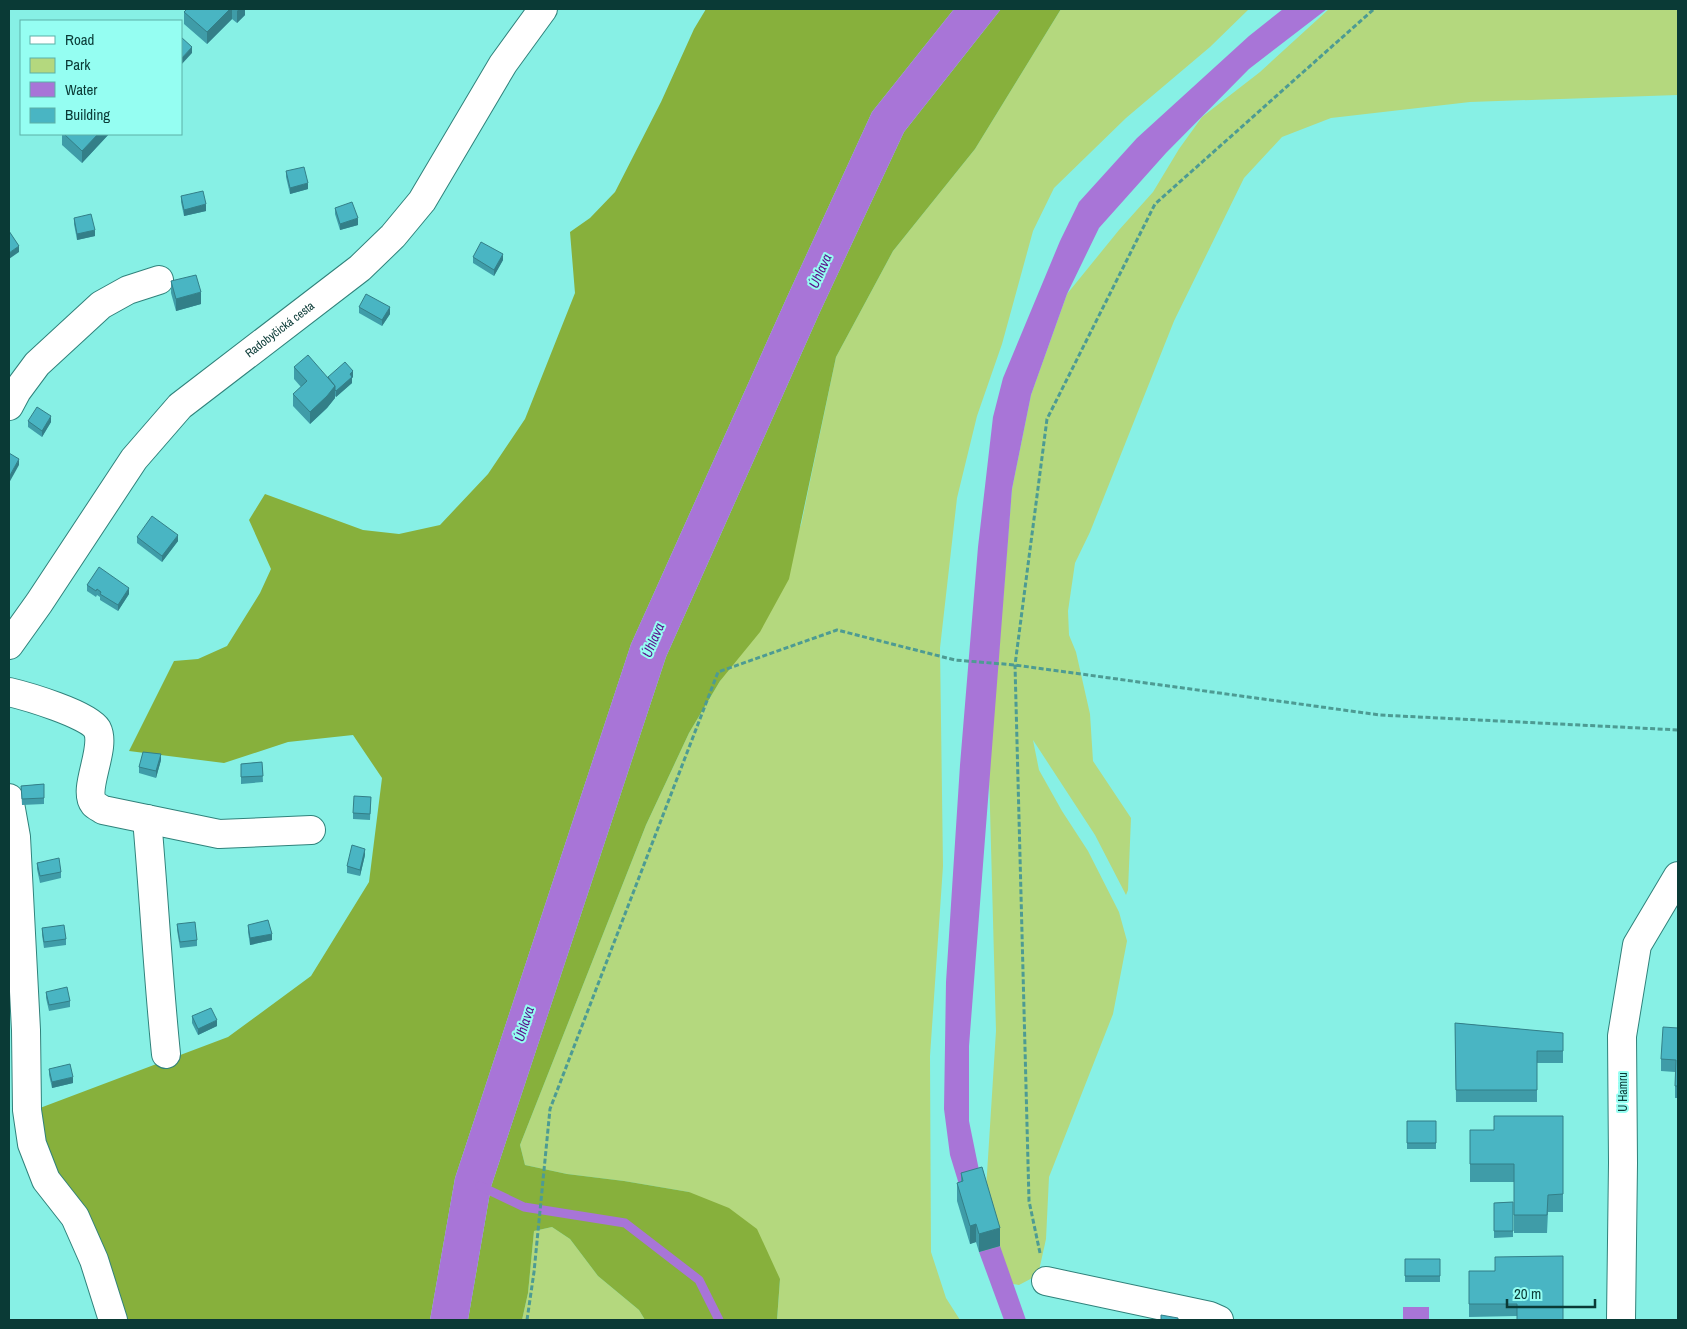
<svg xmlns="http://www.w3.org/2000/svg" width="1687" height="1329" viewBox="0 0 1687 1329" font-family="'Archivo Narrow',sans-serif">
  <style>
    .green { fill: #b4d87e }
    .forest { fill: #87b03c }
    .water { fill: #a875d7 }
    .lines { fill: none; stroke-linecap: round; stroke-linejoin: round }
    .stream { stroke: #a875d7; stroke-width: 9 }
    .minor-casing { stroke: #30827b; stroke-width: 30 }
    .path { stroke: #4d9b93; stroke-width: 3; stroke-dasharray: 5 2.5; stroke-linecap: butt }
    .minor { stroke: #fff; stroke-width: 28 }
    .wall { fill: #3f9ca8 }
    .shaded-wall { fill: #337f88 }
    .building { fill: #49b5c3; stroke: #337f88 }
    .labels { text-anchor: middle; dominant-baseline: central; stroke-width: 4; stroke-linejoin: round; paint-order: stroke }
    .street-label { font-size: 12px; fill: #0a3a36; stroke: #95fef2 }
    .water-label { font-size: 14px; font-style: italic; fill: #5b108a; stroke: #95fef2 }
  </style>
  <rect width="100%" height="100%" fill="#87f0e5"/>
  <path class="green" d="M1061,9H1249L1210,47L1126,118L1054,188L1033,231L1002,344L977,416L957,498L940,648L943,866L930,1056L931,1252L946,1298L960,1320H777L780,1279L689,1192L624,1181L567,1174L525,1165L520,1145L646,825L689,733L720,681L801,525L836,357L893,251L975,149Z
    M1329,9H1678V95L1470,102L1331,118L1282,137L1244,178L1174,321L1090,532L1075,563L1068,611L1069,635L1076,652L1090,714L1093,761L1131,818L1128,890L1126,895L1095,835L1033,740L1039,770L1062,811L1088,851L1119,912L1127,941L1113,1014L1049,1177L1046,1239L1038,1275L1019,1285L993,1281L982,1253L996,1031L989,772L1012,489L1031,395L1067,294L1119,230L1153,192L1179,149L1202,117L1260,72Z
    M552,1227L570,1239L598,1276L639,1310L645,1320H522L528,1293L534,1231Z"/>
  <path class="forest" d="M706,9H954L872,112L787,297L631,644L455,1178L430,1320H105L32,1111L228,1037L311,976L369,882L382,778L353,735L288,742L224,763L129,751L174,661L198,659L227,646L260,593L271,569L249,520L265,494L363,530L399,534L440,525L488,474L525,419L575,293L570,232L590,218L615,192L661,102L694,29Z
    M1001,9H1061L975,149L893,251L836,357L789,579L760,632L720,681L689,733L646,825L520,1145L525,1165L567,1174L624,1181L689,1192L729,1208L757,1229L780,1279L777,1320H645L639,1310L598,1276L570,1239L552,1227L534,1231L528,1293L522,1320H468L491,1187L666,657L820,312L904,132Z"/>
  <path class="water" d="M954,9H1001L904,132L820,312L666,657L491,1187L468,1320H430L455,1178L631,644L787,297L872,112Z
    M1283,9H1327L1249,69L1166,153L1099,228L1067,294L1031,395L1012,489L969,1046V1121L982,1185L961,1191L950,1155L944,1109L946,982L960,765L978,547L993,417L1003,378L1060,241L1079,202L1137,138L1249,36Z
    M1000,1246L1026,1320H1004L979,1252Z
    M1403,1307H1429V1320H1403Z"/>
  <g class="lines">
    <path class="stream" d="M480,1186L524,1207L625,1223L699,1280L719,1320"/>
    <defs>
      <g id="minor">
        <path d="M9,406L17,391L37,364L101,305L128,290L159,280"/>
        <path id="s1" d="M9,645L39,603L134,459L180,406L360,268L393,236L422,201L503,64L543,9"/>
        <path d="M9,692C26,696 88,714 97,729C107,748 82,789 94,804C96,806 100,808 103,810L219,834L311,830"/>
        <path d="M9,798L16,837L26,1030L27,1110L32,1144L46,1180L75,1217L94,1260L113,1320"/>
        <path d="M147,819C154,898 158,976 166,1054"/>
        <path d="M1046,1281L1210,1316L1219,1320"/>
        <path d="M1621,1320L1623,1163L1622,1036L1637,945L1678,876"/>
      </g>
    </defs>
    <use href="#minor" class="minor-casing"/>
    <path class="path" d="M1040,1253L1029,1201L1015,665L1047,419L1155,204L1374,9
      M527,1320L534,1272L550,1109L718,672L837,630L955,660L1015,665L1380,715L1678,730"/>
    <use href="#minor" class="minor"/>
  </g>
  <path class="wall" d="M187,9H245V15L237,23L232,19L207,44L184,24V12Z
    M62,134H109L82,163L62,145Z
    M286,171L308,189L290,194L286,177Z
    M181,196L206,211L184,216L181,202Z
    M335,208L358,225L340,230L335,214Z
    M74,218L95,236L77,240L74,224Z
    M473,257L503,260L494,276L473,263Z
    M171,281L201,304L176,311L171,293Z
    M359,307L390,314L382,326L359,313Z
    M294,367L328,377H353L352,378V383L336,397L335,396V398L327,408L310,424L293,406V394L301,387L294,379Z
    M28,421L51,422L42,437L28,427Z
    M137,537L178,541L162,562L137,543Z
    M87,585L129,594L118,611L100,600V597L97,595L96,597L87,591Z
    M161,760L156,778L139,773V767Z
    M262,762L263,782L241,784V764Z
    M44,784V804L22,805L21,786Z
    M371,797L370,820L353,819V813Z
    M365,855L360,876L347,873V866Z
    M37,863L61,872V878L40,883L37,869Z
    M177,924L197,940V946L180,948L177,930Z
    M248,925L272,940L250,945L248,932Z
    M42,928L66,939V945L44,948L42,935Z
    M46,992L70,1001V1007L49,1011L46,998Z
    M192,1016L217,1026L198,1035L192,1023Z
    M1455,1023L1563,1033V1063H1537V1102H1456Z
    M1678,1028V1098H1675V1072L1661,1071V1059Z
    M49,1069L73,1083L52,1088L49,1075Z
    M1563,1116V1212H1548L1547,1233H1514V1182H1470V1130H1494Z
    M1407,1121H1436V1149H1407Z
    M961,1173L1000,1246L979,1252L976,1242L970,1244L957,1201V1183L961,1182Z
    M1513,1202V1237L1494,1238V1203Z
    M1563,1256L1517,1316L1469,1317V1271H1495Z
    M1405,1259H1440V1282H1405Z"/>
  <path class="shaded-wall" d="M230,9H232V19L207,44V32Z
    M239,9H245V15L237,23V11Z
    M192,47V53L181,65V59Z
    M98,134H109L82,163V151Z
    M308,183V189L290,194V188Z
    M206,204V211L184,216V210Z
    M358,218V225L340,230V224Z
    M95,230V236L77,240V234Z
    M19,246V252L9,259V253Z
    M503,254V260L494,276V270Z
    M201,292V304L176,311V299Z
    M390,307V314L382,326V320Z
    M353,371V377L352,378V383L336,397V391L350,374Z
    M335,386V398L327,408L310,424V412Z
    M51,416V422L42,437V431Z
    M19,459V465L9,483V477Z
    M178,535V541L162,562V556Z
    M129,588V594L118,611V605Z
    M161,754V760L156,778V771Z
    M365,849V855L360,876V870Z
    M272,934V940L250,945V938Z
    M217,1020V1026L198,1035V1029Z
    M73,1077V1083L52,1088V1082Z
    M976,1224V1242L970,1244V1226Z
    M1000,1228V1246L979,1252V1234Z"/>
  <path class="building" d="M187,9H230L207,32L184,12Z
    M181,37L192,47L181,59Z
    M64,134H98L82,151Z
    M304,167L308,183L290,188L286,171Z
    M203,191L206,204L184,210L181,196Z
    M352,202L358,218L340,224L335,208Z
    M91,214L95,230L77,234L74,218Z
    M9,231L19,246L9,253Z
    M481,242L503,254L494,270L473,257Z
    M196,275L201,292L176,299L171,281Z
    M366,294L390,307L382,320L359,307Z
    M308,355L335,386L327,396L310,412L293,394L307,381L294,367Z
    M345,362L353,371L350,374L352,377L336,391L335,390V386L328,377Z
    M37,407L51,416L42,431L28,421Z
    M9,453L19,459L9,477Z
    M152,516L178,535L162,556L137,537Z
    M99,567L129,588L118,605L100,594L101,592L97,589L96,591L87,585Z
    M143,752L161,754L156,771L139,767Z
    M262,762L263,776L241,777V764Z
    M44,784V798L22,799L21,786Z
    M354,796L371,797L370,814L353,813Z
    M352,845L365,849L360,870L347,866Z
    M59,858L61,872L40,876L37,863Z
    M268,920L272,934L250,938L248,925Z
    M195,922L197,940L180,942L177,924Z
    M64,925L66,939L44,942L42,928Z
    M67,987L70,1001L49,1005L46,992Z
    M211,1008L217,1020L198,1029L192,1016Z
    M1455,1023L1563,1033V1051H1537V1090H1456Z
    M1663,1027L1678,1028V1086H1675L1676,1060L1661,1059Z
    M70,1064L73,1077L52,1082L49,1069Z
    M1494,1116H1563V1194L1548,1195L1547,1215H1514V1164H1470V1130H1494Z
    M1407,1121H1436V1143H1407Z
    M982,1167L1000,1228L979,1234L976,1224L970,1226L957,1183L963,1181L961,1173Z
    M1513,1202V1231H1494V1203Z
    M1563,1256V1320H1517V1304H1469V1271H1495V1257Z
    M1405,1259H1440V1276H1405Z
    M1161,1315L1178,1318V1320H1161Z"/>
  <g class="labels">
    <g class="street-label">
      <text stroke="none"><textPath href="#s1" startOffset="420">Radobyčická cesta</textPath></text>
      <text transform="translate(1623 1092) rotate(-90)">U Hamru</text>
    </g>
    <g class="water-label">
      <text transform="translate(820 271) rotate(-66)">Úhlava</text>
      <text transform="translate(653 640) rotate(-67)">Úhlava</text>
      <text transform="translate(524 1024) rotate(-72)">Úhlava</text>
    </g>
  </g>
  <rect width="1687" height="1329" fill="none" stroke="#0a3a36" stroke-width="20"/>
  <rect x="20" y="20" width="162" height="115" fill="#95fef2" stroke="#5db0a7"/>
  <rect x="30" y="36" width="25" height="8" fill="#ffffff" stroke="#5db0a7"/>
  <text x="65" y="45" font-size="15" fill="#0a3a36">Road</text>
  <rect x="30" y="58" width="25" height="15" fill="#b4d87e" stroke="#5db0a7"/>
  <text x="65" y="70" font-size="15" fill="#0a3a36">Park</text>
  <rect x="30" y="82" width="25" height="15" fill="#a875d7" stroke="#5db0a7"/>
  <text x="65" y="95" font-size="15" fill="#0a3a36">Water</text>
  <rect x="30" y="108" width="25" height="15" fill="#49b5c3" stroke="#5db0a7"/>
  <text x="65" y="120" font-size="15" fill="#0a3a36">Building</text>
  <path d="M1507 1299v8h88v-8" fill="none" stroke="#0a3a36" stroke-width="2.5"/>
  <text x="1514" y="1299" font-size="15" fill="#0a3a36" stroke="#95fef2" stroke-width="4" paint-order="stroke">20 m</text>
</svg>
